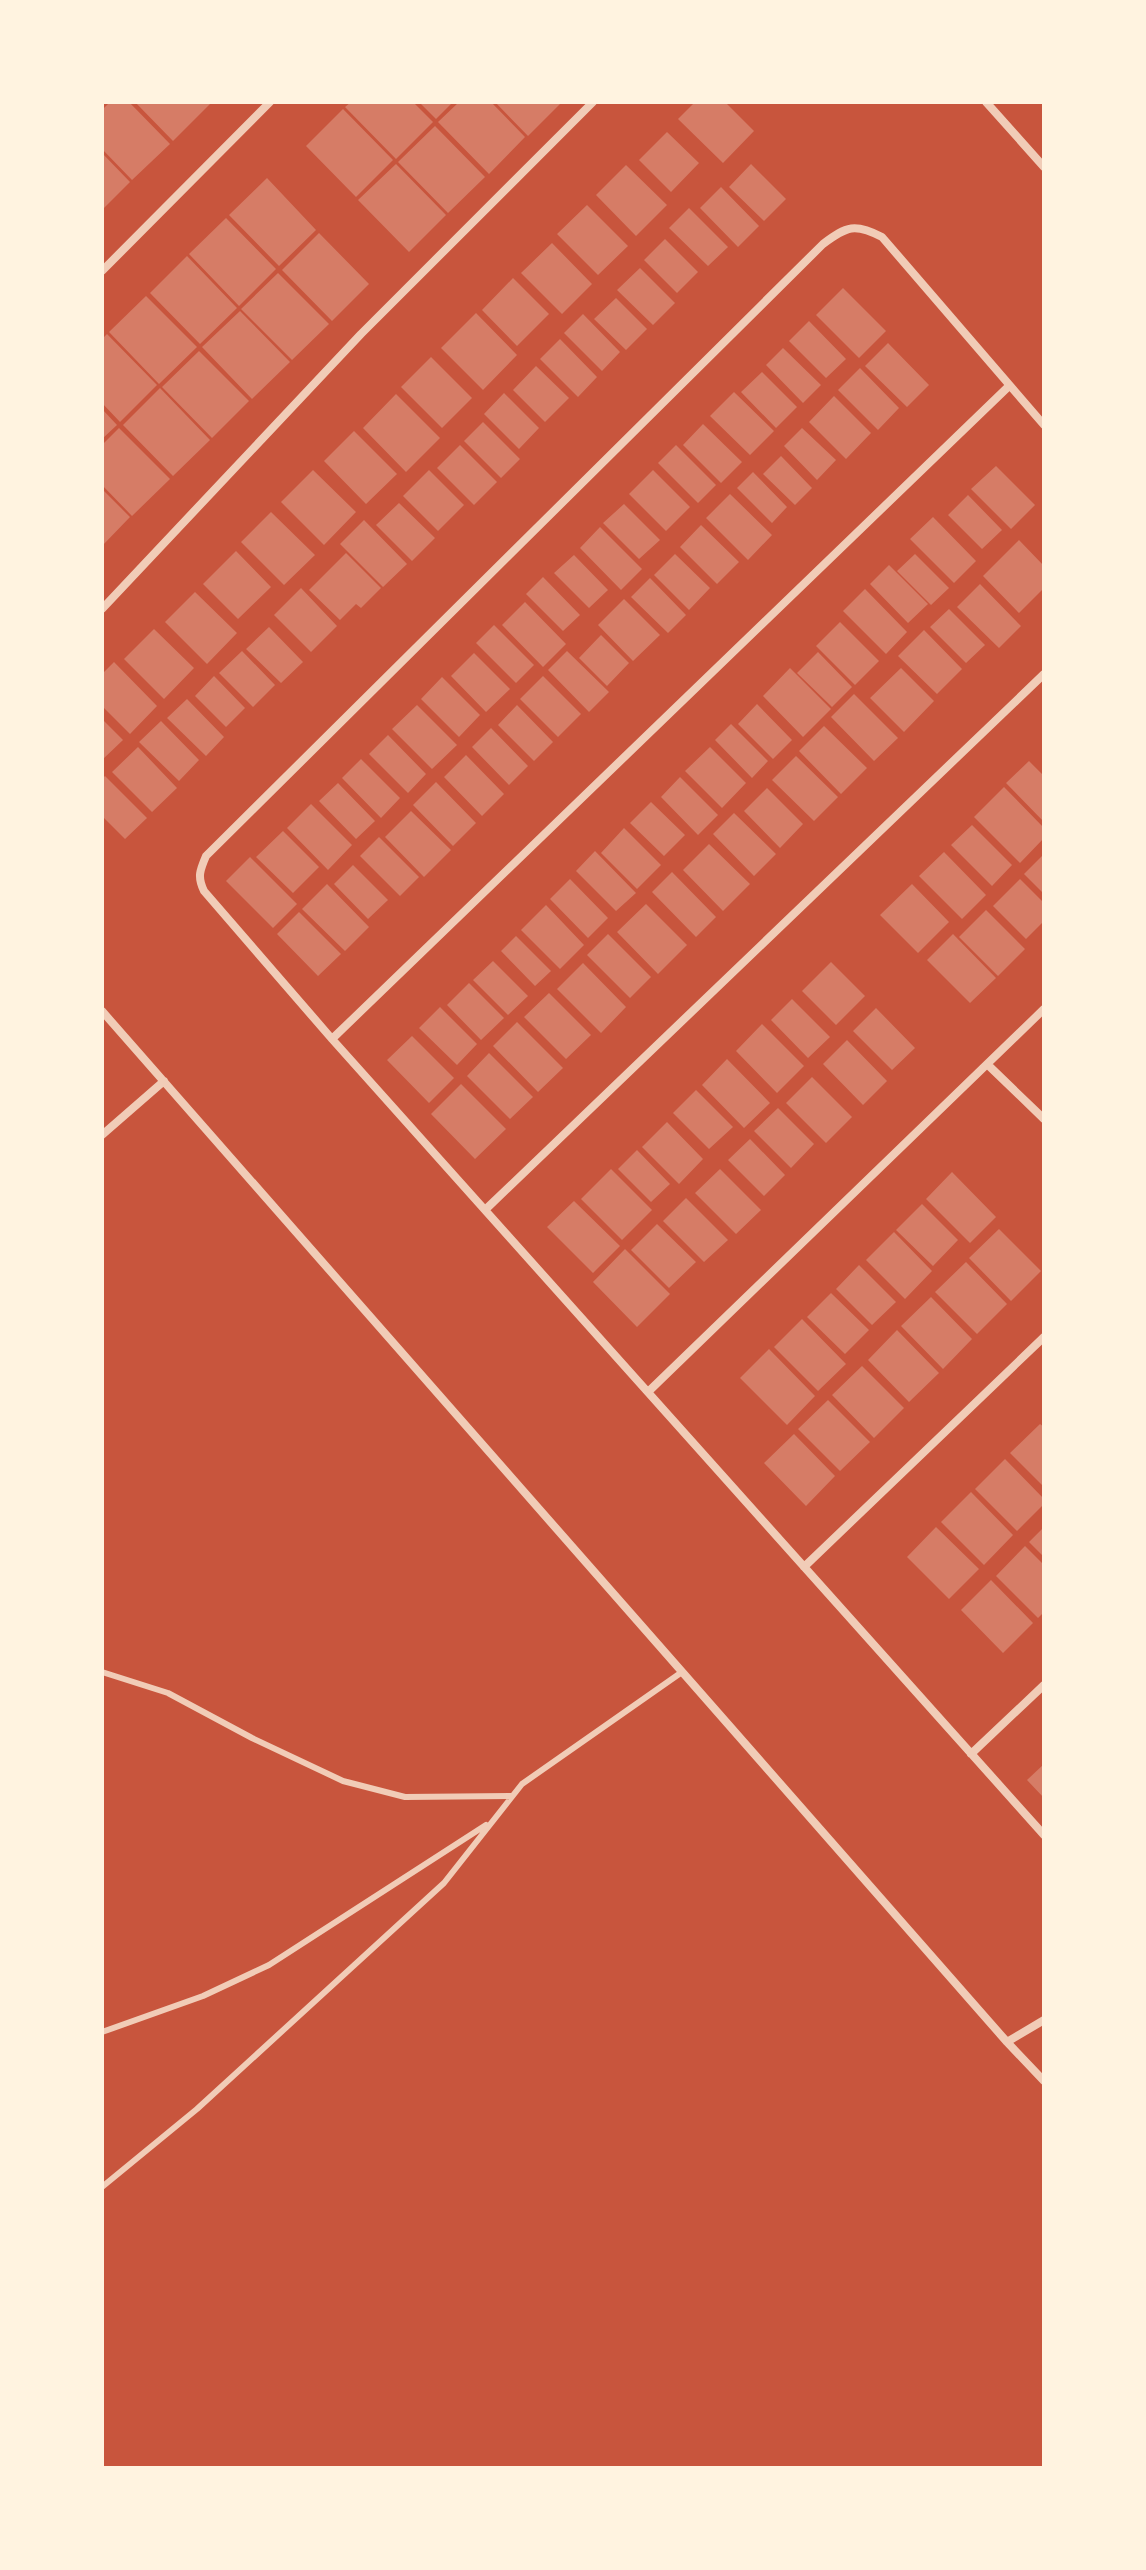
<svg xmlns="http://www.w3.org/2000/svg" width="1146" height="2570" viewBox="0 0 1146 2570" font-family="Rubik,sans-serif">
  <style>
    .building { fill: #d67c66 }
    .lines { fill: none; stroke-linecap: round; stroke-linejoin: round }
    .service { stroke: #f1ccb7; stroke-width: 6 }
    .minor { stroke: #f1ccb7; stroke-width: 8 }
  </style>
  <rect width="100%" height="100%" fill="#c8553d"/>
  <path class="building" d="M110,102H129L170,144L132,180L102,149V110Z
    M135,102H207L210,104L173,141Z
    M351,102H413L433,122L396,159L345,107Z
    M419,102H453L436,119Z
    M459,102H491L525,137L489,174L438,122Z
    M495,102H562L528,136Z
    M695,102H725L754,131L723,163L678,119Z
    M343,109L393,160L356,197L306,146Z
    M435,126L485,177L448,213L398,162Z
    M667,132L699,163L671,192L639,160Z
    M102,153L130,182L102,210Z
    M396,164L446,215L409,252L358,200Z
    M751,164L786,199L764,221L729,187Z
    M626,165L667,205L636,236L596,195Z
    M267,178L316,230L279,266L229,215Z
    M721,187L759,226L738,247L700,208Z
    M587,205L628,246L598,275L557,234Z
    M689,208L728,247L708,266L669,228Z
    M226,218L276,269L239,306L189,254Z
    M319,233L369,284L332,321L282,270Z
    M665,239L698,272L677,293L644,260Z
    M552,243L592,284L562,314L521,273Z
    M187,256L237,308L200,344L150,293Z
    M640,268L675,303L653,325L617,290Z
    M278,273L329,324L292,360L241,309Z
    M513,278L549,314L517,346L482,310Z
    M843,288L886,331L859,358L816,315Z
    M146,296L197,347L159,384L109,332Z
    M616,298L647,329L626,350L594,319Z
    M240,311L290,362L252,399L202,347Z
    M476,313L517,355L483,390L441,348Z
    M583,314L620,352L602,371L564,333Z
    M809,321L846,359L826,378L789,341Z
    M107,334L157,385L120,422L102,403V339Z
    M560,339L597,377L578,397L540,359Z
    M888,343L929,385L907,407L865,366Z
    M783,348L821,385L803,403L766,365Z
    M199,351L249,401L212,438L162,387Z
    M431,357L472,398L442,428L401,387Z
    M536,366L569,398L545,422L513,390Z
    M860,368L899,408L878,430L838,390Z
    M762,372L797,407L776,428L741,392Z
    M160,388L210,440L173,476L123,425Z
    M734,392L774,431L750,455L710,416Z
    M504,393L539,428L519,449L484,414Z
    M396,394L440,438L406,472L363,428Z
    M834,396L871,433L846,459L809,422Z
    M102,409L117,425L102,439Z
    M483,422L520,459L501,478L464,441Z
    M703,424L742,462L721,483L683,445Z
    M119,428L170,479L132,516L102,485V445Z
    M802,428L836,460L817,480L784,446Z
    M354,431L397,474L366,504L324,461Z
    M460,445L497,482L474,505L437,468Z
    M676,445L716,485L698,503L658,463Z
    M781,456L812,488L795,505L763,474Z
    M996,466L1035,505L1011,529L971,489Z
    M313,470L356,512L324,545L281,502Z
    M429,470L464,505L438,531L403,496Z
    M653,470L690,507L666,531L629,494Z
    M753,472L787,507L772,523L737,488Z
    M102,489L130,517L102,546Z
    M730,494L772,535L748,560L706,518Z
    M968,495L1002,530L982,549L948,515Z
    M399,503L435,538L412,561L376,525Z
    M624,504L660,540L639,559L603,523Z
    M271,512L315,555L284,585L241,542Z
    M933,517L976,561L954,583L910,539Z
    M364,520L407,564L383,587L340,544Z
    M701,525L739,562L717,584L680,547Z
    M600,527L642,569L621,590L580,548Z
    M1019,540L1044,566V588L1019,613L983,576Z
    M236,551L271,587L238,619L203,584Z
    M346,553L381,588L361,608L356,604L340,620L309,590Z
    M675,554L710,588L689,610L654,575Z
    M915,554L949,588L931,605L897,571Z
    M574,555L608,590L589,608L554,573Z
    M889,565L928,604L908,623L870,584Z
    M543,577L580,615L563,631L526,594Z
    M650,578L686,615L668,633L631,597Z
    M980,584L1021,626L999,648L957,607Z
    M301,588L337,626L311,652L274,615Z
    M865,589L907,632L886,654L843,611Z
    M195,592L237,633L207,664L165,622Z
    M624,599L660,635L633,661L598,625Z
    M525,602L566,644L543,667L502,625Z
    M949,609L985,645L966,663L930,627Z
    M840,622L879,661L855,685L816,646Z
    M494,625L534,665L516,683L476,643Z
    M269,627L303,662L281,683L246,649Z
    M154,629L194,668L164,699L124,659Z
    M924,630L962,669L937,694L898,656Z
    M601,635L629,663L607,686L579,658Z
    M242,651L275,685L253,707L219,673Z
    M567,651L609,692L589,712L548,670Z
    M818,652L852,687L832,707L797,673Z
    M474,653L510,689L486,712L451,676Z
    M114,662L157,706L130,734L102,706V674Z
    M790,668L831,709L803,737L763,696Z
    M901,668L934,701L904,732L870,698Z
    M214,676L245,708L226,727L195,696Z
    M543,676L581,714L558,737L520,699Z
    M442,677L480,715L459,737L421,699Z
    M854,694L898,738L874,761L831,717Z
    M187,699L224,737L206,756L167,718Z
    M757,704L792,740L773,759L738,724Z
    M417,705L457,745L432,769L392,729Z
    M517,705L553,742L534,761L498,725Z
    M102,719L123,740L102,760Z
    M161,721L199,760L179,781L139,742Z
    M731,724L768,761L752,778L715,740Z
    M824,726L867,768L841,794L799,751Z
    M491,728L528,766L509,785L472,747Z
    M388,735L426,774L408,793L369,754Z
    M138,747L177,788L152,812L112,772Z
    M710,747L746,783L722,808L685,771Z
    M466,755L504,794L482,816L444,777Z
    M796,756L838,797L814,821L772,780Z
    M361,759L400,798L381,818L342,778Z
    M1029,761L1044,776V822L1006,783Z
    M105,776L147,818L125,839L102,816V779Z
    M680,777L718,815L698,835L661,797Z
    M436,782L476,823L453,846L413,805Z
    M338,783L375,821L356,839L319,801Z
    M1004,787L1044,828V838L1020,863L974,817Z
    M767,788L803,824L780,848L744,811Z
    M651,802L685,835L664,856L630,823Z
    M311,804L352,845L328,870L287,828Z
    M411,811L451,850L424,877L385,837Z
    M734,813L776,854L754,876L713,834Z
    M972,825L1012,865L992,886L951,845Z
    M624,828L661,865L637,889L601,853Z
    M283,831L319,867L293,893L256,857Z
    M379,837L419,877L400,896L360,856Z
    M709,844L750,884L723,911L683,870Z
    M595,851L636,893L616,911L576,871Z
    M944,852L986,895L962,919L919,876Z
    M1044,854V894L1024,874Z
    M250,857L297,904L273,928L226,881Z
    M353,865L388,900L368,919L334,884Z
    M672,872L716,917L696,937L652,892Z
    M570,879L608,918L588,938L550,899Z
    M1020,879L1044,903V921L1026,939L993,906Z
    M327,884L369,927L345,951L302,909Z
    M912,884L949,922L918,953L880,915Z
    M646,904L687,945L658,974L617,932Z
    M546,905L584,945L560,969L521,930Z
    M986,910L1025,949L998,976L959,937Z
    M299,912L341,954L318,976L277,934Z
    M608,934L651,977L630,998L587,955Z
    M953,934L996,978L970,1003L927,960Z
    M516,936L551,971L535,986L501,951Z
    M493,961L528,996L508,1015L473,980Z
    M831,962L865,996L836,1025L802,991Z
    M583,963L626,1007L601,1033L557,989Z
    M469,983L504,1018L481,1040L447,1005Z
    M549,993L591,1035L566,1059L524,1017Z
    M792,999L830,1037L808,1058L771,1020Z
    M440,1007L477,1044L457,1065L419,1028Z
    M876,1008L915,1048L892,1070L853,1031Z
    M517,1022L563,1068L538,1092L493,1046Z
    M762,1024L804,1066L777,1093L736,1051Z
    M412,1036L454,1078L429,1103L387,1060Z
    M847,1040L887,1081L863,1105L823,1064Z
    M489,1053L533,1097L510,1119L467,1076Z
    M727,1059L770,1103L744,1128L702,1085Z
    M812,1077L852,1117L826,1143L786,1103Z
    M461,1084L506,1129L475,1159L431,1114Z
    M696,1090L733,1127L709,1149L673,1113Z
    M778,1108L814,1144L791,1168L754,1131Z
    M667,1122L703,1159L679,1184L642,1147Z
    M750,1139L785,1175L764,1196L728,1160Z
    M637,1150L670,1184L651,1202L618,1169Z
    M611,1169L652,1210L622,1240L581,1199Z
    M720,1169L761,1210L736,1234L695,1193Z
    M952,1172L996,1217L970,1243L926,1199Z
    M686,1198L728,1240L704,1262L663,1221Z
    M574,1201L620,1246L593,1273L547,1227Z
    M922,1204L958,1240L933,1266L896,1230Z
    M657,1224L696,1262L669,1288L631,1250Z
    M999,1229L1041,1271L1011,1301L969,1258Z
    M894,1232L932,1271L905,1299L866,1260Z
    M625,1249L670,1294L637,1327L593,1282Z
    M966,1262L1007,1304L977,1334L935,1292Z
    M859,1265L896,1302L872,1325L836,1289Z
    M831,1293L869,1330L845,1354L807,1317Z
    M931,1297L972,1339L943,1369L901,1326Z
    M802,1319L846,1364L818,1391L774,1347Z
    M897,1330L939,1373L909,1402L868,1360Z
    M769,1349L815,1396L787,1425L740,1378Z
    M862,1366L904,1408L874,1438L832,1395Z
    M828,1400L870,1442L840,1471L798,1429Z
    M1040,1424L1044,1427V1487L1010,1453Z
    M794,1434L835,1476L806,1506L764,1463Z
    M1005,1459L1044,1499V1504L1017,1531L975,1489Z
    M971,1492L1013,1535L984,1565L941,1522Z
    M936,1527L979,1569L949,1599L907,1557Z
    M1044,1527V1557L1029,1542Z
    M1025,1546L1044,1565V1612L1038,1618L996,1576Z
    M991,1580L1033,1623L1003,1653L961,1610Z
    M1044,1764V1798L1027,1780Z"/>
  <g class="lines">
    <path class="service" d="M102,1672L168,1693L252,1738L343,1781L405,1797L511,1796
      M102,2032L203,1996L269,1965L486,1825
      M102,2187L197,2109L444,1883L522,1784L682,1672"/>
    <path class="minor" d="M986,102L1044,167
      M102,271L270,102
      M1044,425L882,237C855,223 847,226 823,244L206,856C200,870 197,877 204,891L332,1039L1044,1835
      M102,609L361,334L593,102
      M102,1011L1007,2042L1044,2081
      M332,1039L1009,386
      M987,1064L1044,1119
      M102,1135L164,1081
      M485,1210L1044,674
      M648,1392L1044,1009
      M804,1567L1044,1337
      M971,1754L1044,1685
      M1007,2042L1044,2020"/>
  </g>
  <rect width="1146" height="2570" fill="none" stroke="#fff3e0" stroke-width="208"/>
</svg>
